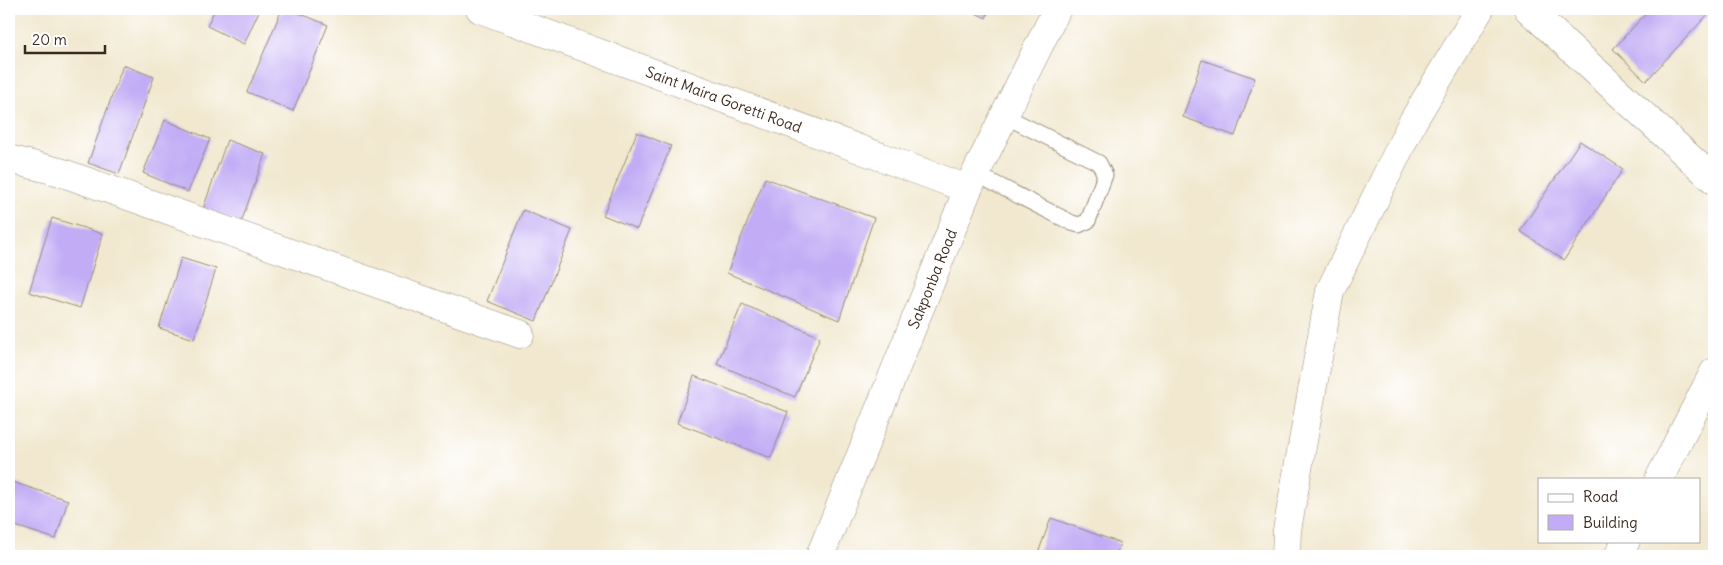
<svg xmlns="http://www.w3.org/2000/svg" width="1723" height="565" viewBox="0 0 1723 565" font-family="Delius,sans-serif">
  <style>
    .building { fill: #c1acf5 }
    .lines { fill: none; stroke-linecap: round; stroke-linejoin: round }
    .service-casing { stroke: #968976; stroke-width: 17 }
    .minor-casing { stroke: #968976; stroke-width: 29 }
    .tertiary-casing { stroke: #968976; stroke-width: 29 }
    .secondary-casing { stroke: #968976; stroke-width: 29 }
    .service { stroke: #fff; stroke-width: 15 }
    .minor { stroke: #fff; stroke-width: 28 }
    .tertiary { stroke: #fff; stroke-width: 28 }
    .secondary { stroke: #fff; stroke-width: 28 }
    .labels { text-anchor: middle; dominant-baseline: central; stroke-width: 4.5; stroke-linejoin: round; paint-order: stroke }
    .street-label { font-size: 15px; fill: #3b2a1e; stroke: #fff }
  </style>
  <rect width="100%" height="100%" fill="#fff"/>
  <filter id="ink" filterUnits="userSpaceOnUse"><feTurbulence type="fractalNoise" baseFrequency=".02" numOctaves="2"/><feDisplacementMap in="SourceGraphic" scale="10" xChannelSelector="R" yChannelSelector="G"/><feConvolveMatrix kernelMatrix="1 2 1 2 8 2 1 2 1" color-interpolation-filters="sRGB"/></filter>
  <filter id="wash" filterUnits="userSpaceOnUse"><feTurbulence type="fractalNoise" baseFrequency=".0096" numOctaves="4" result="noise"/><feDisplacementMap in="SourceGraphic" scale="20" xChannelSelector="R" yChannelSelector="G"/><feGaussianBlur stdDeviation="1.12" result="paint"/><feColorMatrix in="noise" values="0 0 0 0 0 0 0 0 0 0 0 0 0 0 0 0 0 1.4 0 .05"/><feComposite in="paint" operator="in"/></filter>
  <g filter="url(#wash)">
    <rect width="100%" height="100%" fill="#f1e8cf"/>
    <g id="blocks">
      <path class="building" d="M215,9H260L244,44L207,26Z
        M282,9H289L328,25L293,111L247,92Z
        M967,9H990L986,18Z
        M1650,9H1708L1711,11L1646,81L1613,49Z
        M1202,60L1255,78L1235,136L1183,117Z
        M123,65L154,77L119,174L88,163Z
        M165,120L210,139L188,192L143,173Z
        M637,132L671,146L637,229L603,215Z
        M227,140L265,154L241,223L203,209Z
        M1580,141L1623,169L1564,260L1520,231Z
        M765,178L874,218L839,320L727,273Z
        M523,210L572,230L536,321L487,301Z
        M52,218L103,234L80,308L29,292Z
        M181,258L216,269L194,339L159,328Z
        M742,304L820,337L795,397L717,364Z
        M694,376L788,412L771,458L677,423Z
        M9,481L68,500L56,539L9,524Z
        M1051,518L1120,543L1116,556H1037Z"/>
    </g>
  </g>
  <g filter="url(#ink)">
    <use href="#blocks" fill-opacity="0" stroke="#968976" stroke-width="1"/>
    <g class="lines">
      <defs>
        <path id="service" d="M976,174L1072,223L1079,225L1088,221L1105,175L1099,163L1005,116"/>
        <path id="minor" d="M1528,9L1714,180
          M9,159L60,172L520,334
          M1659,479L1714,372
          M1286,556L1287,530L1330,291L1413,121L1480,9
          M1618,556L1626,541"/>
        <g id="tertiary">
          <path id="s1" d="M480,9L968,189"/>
        </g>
        <g id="secondary">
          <path id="s2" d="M820,556L968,189L1057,9"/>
        </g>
      </defs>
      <use href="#service" class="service-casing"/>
      <use href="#minor" class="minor-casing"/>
      <use href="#tertiary" class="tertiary-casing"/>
      <use href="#secondary" class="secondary-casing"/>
      <use href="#service" class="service"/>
      <use href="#minor" class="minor"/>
      <use href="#tertiary" class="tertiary"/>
      <use href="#secondary" class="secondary"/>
    </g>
  </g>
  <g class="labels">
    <g class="street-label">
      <text stroke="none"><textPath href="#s1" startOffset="260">Saint Maira Goretti Road</textPath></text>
      <text stroke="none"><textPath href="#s2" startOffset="299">Sakponba Road</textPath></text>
    </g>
  </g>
  <rect width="1723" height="565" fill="none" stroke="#fff" stroke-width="30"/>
  <rect x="1538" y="478" width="162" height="65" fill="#ffffff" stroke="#b1aaa5"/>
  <rect x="1548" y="494" width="25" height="8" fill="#ffffff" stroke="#b1aaa5"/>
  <text x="1583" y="502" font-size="15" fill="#3b2a1e">Road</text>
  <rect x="1548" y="515" width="25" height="15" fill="#c1acf5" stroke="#b1aaa5"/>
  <text x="1583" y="528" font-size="15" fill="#3b2a1e">Building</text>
  <path d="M25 45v8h80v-8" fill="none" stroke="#3b2a1e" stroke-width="2.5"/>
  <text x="32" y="45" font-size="15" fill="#3b2a1e" stroke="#ffffff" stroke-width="4" paint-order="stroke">20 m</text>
</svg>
